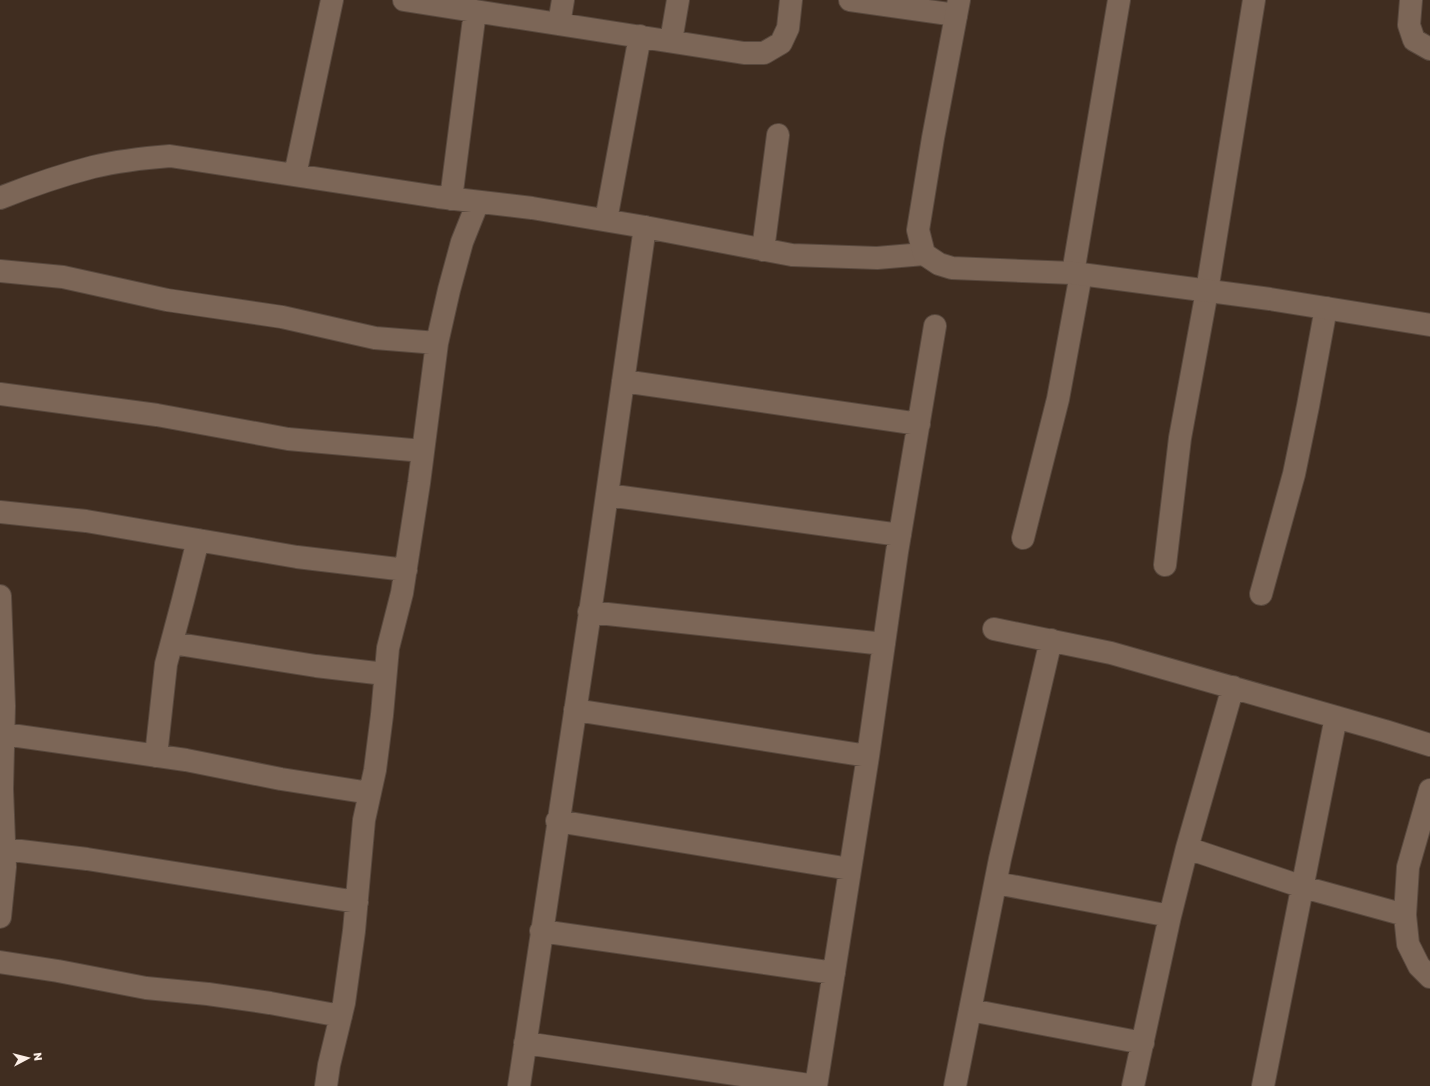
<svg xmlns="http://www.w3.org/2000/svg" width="1430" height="1086" viewBox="0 0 1430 1086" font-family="'Golos Text',sans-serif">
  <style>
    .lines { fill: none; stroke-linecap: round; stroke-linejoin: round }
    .minor-casing { stroke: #59493e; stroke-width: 24 }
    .tertiary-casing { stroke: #59493e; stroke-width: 24 }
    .minor { stroke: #7c6657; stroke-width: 22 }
    .tertiary { stroke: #7c6657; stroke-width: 22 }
  </style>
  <rect width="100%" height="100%" fill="#402d20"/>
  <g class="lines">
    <defs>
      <path id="minor" d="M404,0L744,53H764L781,43L788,28L791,0
        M850,0L956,15
        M1411,0L1409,25L1414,40L1430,49
        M559,24L563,0
        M671,41L678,0
        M295,175L332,0
        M0,198C30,186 62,175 93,167C118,161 144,158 170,156L438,197L532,208L645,227L792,255L877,258L924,254
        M451,199L475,11
        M606,220L640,36
        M763,250L778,135
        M0,271L63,277L167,300L282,317L375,338L437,343
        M1073,273L1119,0
        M623,381L919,424
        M0,394L157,415L288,439L423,451
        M607,495L900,535
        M0,512L86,521L297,557L406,570
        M1023,538L1058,399L1081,274
        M1165,565L1180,438L1207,291L1254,0
        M1261,594L1294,474L1308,406L1326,308
        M0,596L4,706L2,789L5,867L0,917
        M589,612L884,644
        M994,629L1111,653L1385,731L1430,745
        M172,643L316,666L385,674
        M575,710L868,756
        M4,734L186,760L281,779L370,793
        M156,756L166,664L183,600L198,540
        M1430,790L1408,867L1405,915L1408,944L1419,966L1430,977
        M557,821L850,869
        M1187,848L1303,887L1405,915
        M4,849L87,859L357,902
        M996,883L1170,916
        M541,931L834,973
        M0,962L58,971L146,988L208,994L270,1003L341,1016
        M970,1010L1143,1043
        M525,1043L816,1086
        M326,1086L329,1065L344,1003L354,931L364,820L375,770L382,715L388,648L402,593L419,483L437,343L449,290L462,242L478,202
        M519,1086L595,579L645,227
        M816,1086L868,756L897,552L935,326
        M955,1086L1000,859L1051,640
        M1133,1086L1170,916L1187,848L1233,687
        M1263,1086L1336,717"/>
      <path id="tertiary" d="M959,0L933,138L918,230L924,254L939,264L952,268L1073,273L1270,299L1430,325"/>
    </defs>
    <use href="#minor" class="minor-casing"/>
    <use href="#tertiary" class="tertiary-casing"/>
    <use href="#minor" class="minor"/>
    <use href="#tertiary" class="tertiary"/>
  </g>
  <g transform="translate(28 1058) rotate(83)" stroke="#402d20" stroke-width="3" paint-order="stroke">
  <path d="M0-3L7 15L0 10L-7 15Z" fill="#fcefe7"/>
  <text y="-6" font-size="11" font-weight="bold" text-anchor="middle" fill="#fcefe7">N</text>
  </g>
</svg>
